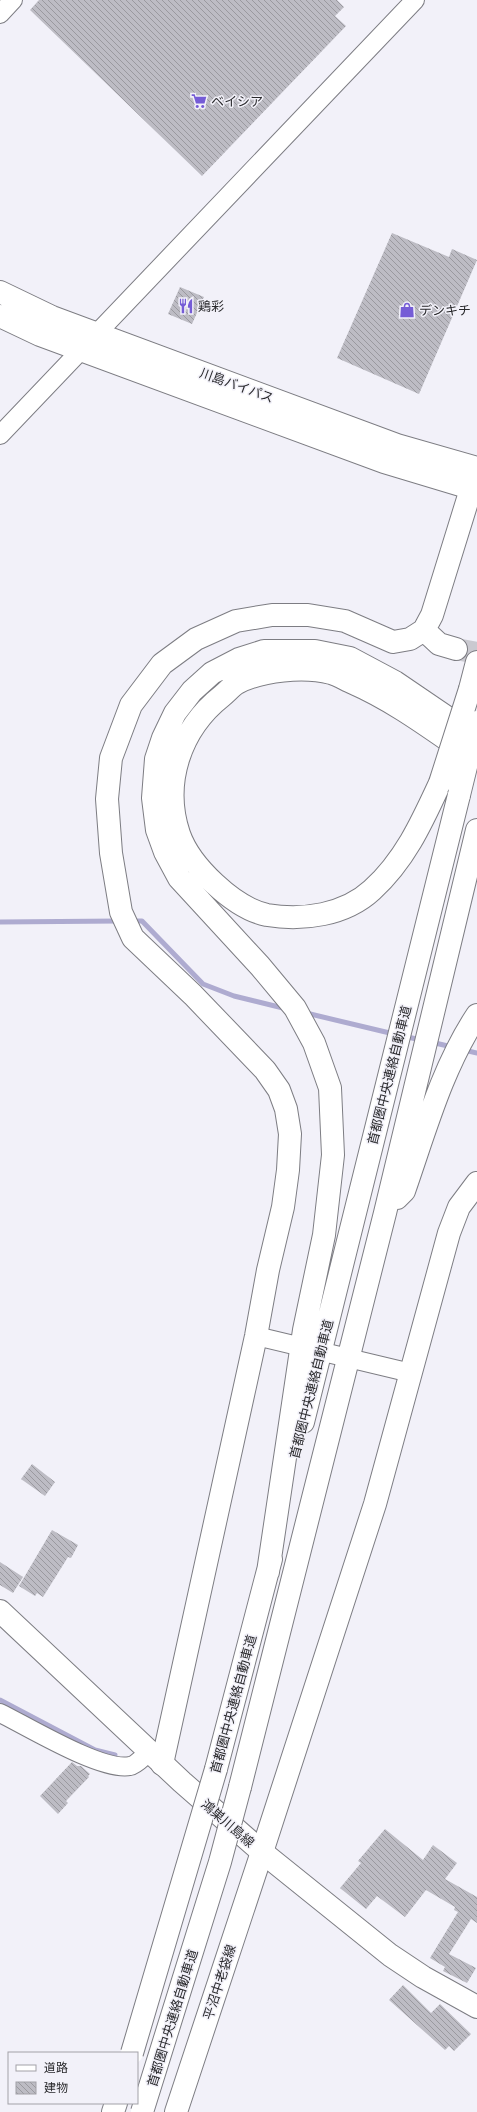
<svg xmlns="http://www.w3.org/2000/svg" width="477" height="2112" viewBox="0 0 477 2112" font-family="Montserrat,'Noto Sans JP',sans-serif">
  <style>
    .lines { fill: none; stroke-linecap: round; stroke-linejoin: round }
    .stream { stroke: #aeabd0; stroke-width: 5 }
    .building { fill: url(#building-back-hatch) }
    .tertiary-tunnel { stroke: #cac9d0; stroke-width: 22; stroke-dasharray: 22 11; stroke-linecap: butt }
    .minor-casing { stroke: #7d7d83; stroke-width: 20 }
    .tertiary-casing { stroke: #7d7d83; stroke-width: 24 }
    .secondary-casing { stroke: #7d7d83; stroke-width: 24 }
    .primary-casing { stroke: #7d7d83; stroke-width: 24 }
    .trunk-casing { stroke: #7d7d83; stroke-width: 24 }
    .motorway-casing { stroke: #7d7d83; stroke-width: 24 }
    .minor { stroke: #fff; stroke-width: 18 }
    .tertiary { stroke: #fff; stroke-width: 22 }
    .secondary { stroke: #fff; stroke-width: 22 }
    .primary { stroke: #fff; stroke-width: 22 }
    .trunk { stroke: #fff; stroke-width: 22 }
    .motorway { stroke: #fff; stroke-width: 22 }
    .motorway-bridge-casing { stroke: #7d7d83; stroke-width: 24; stroke-linecap: butt }
    .motorway-bridge { stroke: #fff; stroke-width: 22 }
    .labels { text-anchor: middle; dominant-baseline: central; stroke-width: 3; stroke-linejoin: round; paint-order: stroke }
    .poi-label { font-size: 13px; fill: #29292c; stroke: #f2f1f9; text-anchor: start }
    .street-label { font-size: 13px; fill: #29292c; stroke: #f2f1f9 }
  </style>
  <defs>
    <pattern id="building-back-hatch" width="6" height="6" patternUnits="userSpaceOnUse"><rect width="6" height="6" fill="#bdbcc4"/><path d="M-1 5l2 2M0 0l6 6M5-1l2 2" fill="none" stroke="#9a999f"/></pattern>
  </defs>
  <rect width="100%" height="100%" fill="#f2f1f9"/>
  <g class="lines">
    <path class="stream" d="M131,921H142L203,984L234,996L287,1009
      M0,922L119,921
      M306,1013L394,1034
      M403,1036L421,1040
      M431,1042L452,1047
      M464,1050L477,1053
      M0,1700L95,1750L115,1755"/>
  </g>
  <path class="building" d="M39,0H337L344,7L335,16L346,26L202,176L30,10Z
    M392,233L449,257L452,249L477,260L419,394L337,358Z
    M180,287L204,297L192,324L168,314Z
    M32,1464L55,1482L45,1496L21,1479Z
    M52,1530L78,1545L71,1558L68,1557L43,1597L37,1593L35,1596L19,1586Z
    M0,1562L23,1577L13,1593L0,1585Z
    M72,1762L77,1766H81L90,1774L88,1776L89,1777L66,1801L68,1803L58,1814L40,1796Z
    M385,1829L423,1860L433,1845L457,1863L445,1879L477,1897V1923L471,1919L449,1954L476,1968L467,1983L443,1971L445,1967L430,1958L458,1912L454,1910L455,1907L426,1890L405,1917L377,1896L366,1909L340,1888L361,1863L358,1861Z
    M403,1985L431,2013L440,2004L471,2034L454,2051L449,2046L445,2050L389,2000Z"/>
  <g class="lines">
    <path class="tertiary-tunnel" d="M456,649L477,653"/>
    <defs>
      <path id="minor" d="M0,14L13,0
        M0,435L415,0
        M256,1336L411,1373
        M0,1713C27,1726 102,1772 130,1766C136,1765 144,1756 149,1752"/>
      <path id="tertiary" d="M424,630L439,644L456,649
        M162,1764L256,1336L268,1270L283,1207L288,1170L290,1134L286,1109L279,1090L265,1070L193,995L133,938L121,912L111,853L107,799L111,758L131,705L162,664L196,639L236,621L272,615H308L345,621L393,642L410,639L424,630L432,615L471,489
        M262,1852L375,1504L449,1233L459,1207L477,1183"/>
      <path id="secondary" d="M176,2112L262,1852"/>
      <path id="primary" d="M0,1611L182,1782L262,1852L390,1955L423,1977L477,2007"/>
      <path id="trunk" d="M0,292L52,317L397,445L477,468
        M0,316L40,335L384,462L477,490"/>
      <path id="motorway" d="M470,689L477,662
        M440,783C422,822 405,860 372,890C345,915 303,921 267,915C234,908 190,866 179,834C162,783 180,729 222,696C227,692 232,686 237,683C262,670 304,666 331,673C338,675 346,680 353,683C394,701 430,728 468,754
        M397,1198L404,1191C425,1131 442,1068 477,1015
        M303,1422L459,795
        M268,1572L304,1330L324,1235L333,1155L330,1088L314,1043L295,1008L260,966L179,878L165,852L157,830L153,798L156,759L163,738L175,713L192,691L212,673L239,659L264,651H315L350,658L395,682L473,735
        M216,1769L271,1559
        M240,1787L385,1213L477,830
        M113,2112L116,2103"/>
    </defs>
    <use href="#minor" class="minor-casing"/>
    <use href="#tertiary" class="tertiary-casing"/>
    <use href="#secondary" class="secondary-casing"/>
    <use href="#primary" class="primary-casing"/>
    <use href="#trunk" class="trunk-casing"/>
    <use href="#motorway" class="motorway-casing"/>
    <use href="#minor" class="minor"/>
    <use href="#tertiary" class="tertiary"/>
    <use href="#secondary" class="secondary"/>
    <use href="#primary" class="primary"/>
    <use href="#trunk" class="trunk"/>
    <use href="#motorway" class="motorway"/>
    <defs>
      <path id="motorway-bridge" d="M440,783L470,689
        M459,795L477,722
        M132,2053L216,1769
        M142,2112L220,1862L240,1787"/>
    </defs>
    <use href="#motorway-bridge" class="motorway-bridge-casing"/>
    <use href="#motorway-bridge" class="motorway-bridge"/>
  </g>
  <defs>
    <symbol id="supermarket-bare" viewBox="-9 -9 18 18"><path d="M-6-5.5h2.5l.6 2H6L4.5 2H-2.5L-4.4-4H-6ZM-1.5 3.2a1.3 1.3 0 1 0 .1 0ZM3 3.2a1.3 1.3 0 1 0 .1 0Z" fill="#755cd6" stroke="#f2f1f9" stroke-width="2.5" paint-order="stroke"/></symbol>
    <symbol id="restaurant-bare" viewBox="-9 -9 18 18"><path d="M-5-6h1v4h1v-4h1v4h1v-4h1v5L-1.5 .5V6h-2V.5L-5-1ZM5-6V6H3V1.5H1.5Q1.5-4 5-6Z" fill="#755cd6" stroke="#f2f1f9" stroke-width="2.5" paint-order="stroke"/></symbol>
    <symbol id="shop-bare" viewBox="-9 -9 18 18"><path d="M-5-2.5h2.3a2.7 3.5 0 0 1 5.4 0H5L5.5 6h-11ZM-1.5-2.5h3a1.5 2.3 0 0 0-3 0Z" fill="#755cd6" stroke="#f2f1f9" stroke-width="2.5" paint-order="stroke"/></symbol>
  </defs>
  <g fill-rule="evenodd">
    <use href="#supermarket-bare" x="188" y="90" width="22" height="22"/>
    <use href="#restaurant-bare" x="175" y="295" width="22" height="22"/>
    <use href="#shop-bare" x="396" y="299" width="22" height="22"/>
  </g>
  <g class="labels">
    <g class="poi-label">
      <text x="211" y="101">ベイシア</text>
      <text x="198" y="306">鶏彩</text>
      <text x="419" y="310">デンキチ</text>
    </g>
    <g class="street-label">
      <text transform="translate(237 385) rotate(20)">川島バイパス</text>
      <text transform="translate(389 1075) rotate(-76)">首都圏中央連絡自動車道</text>
      <text transform="translate(311 1389) rotate(-76)">首都圏中央連絡自動車道</text>
      <text transform="translate(233 1704) rotate(-75)">首都圏中央連絡自動車道</text>
      <text transform="translate(228 1823) rotate(41)">鴻巣川島線</text>
      <text transform="translate(219 1982) rotate(-72)">平沼中老袋線</text>
      <text transform="translate(172 2018) rotate(-73)">首都圏中央連絡自動車道</text>
    </g>
  </g>
  <rect x="8" y="2052" width="130" height="52" fill="#f2f1f9" stroke="#a2a1a7"/>
  <rect x="16" y="2065" width="20" height="6" fill="#ffffff" stroke="#a2a1a7"/>
  <text x="44" y="2072" font-size="12" fill="#29292c">道路</text>
  <rect x="16" y="2082" width="20" height="12" fill="url(#building-back-hatch)" stroke="#a2a1a7"/>
  <text x="44" y="2092" font-size="12" fill="#29292c">建物</text>
</svg>
